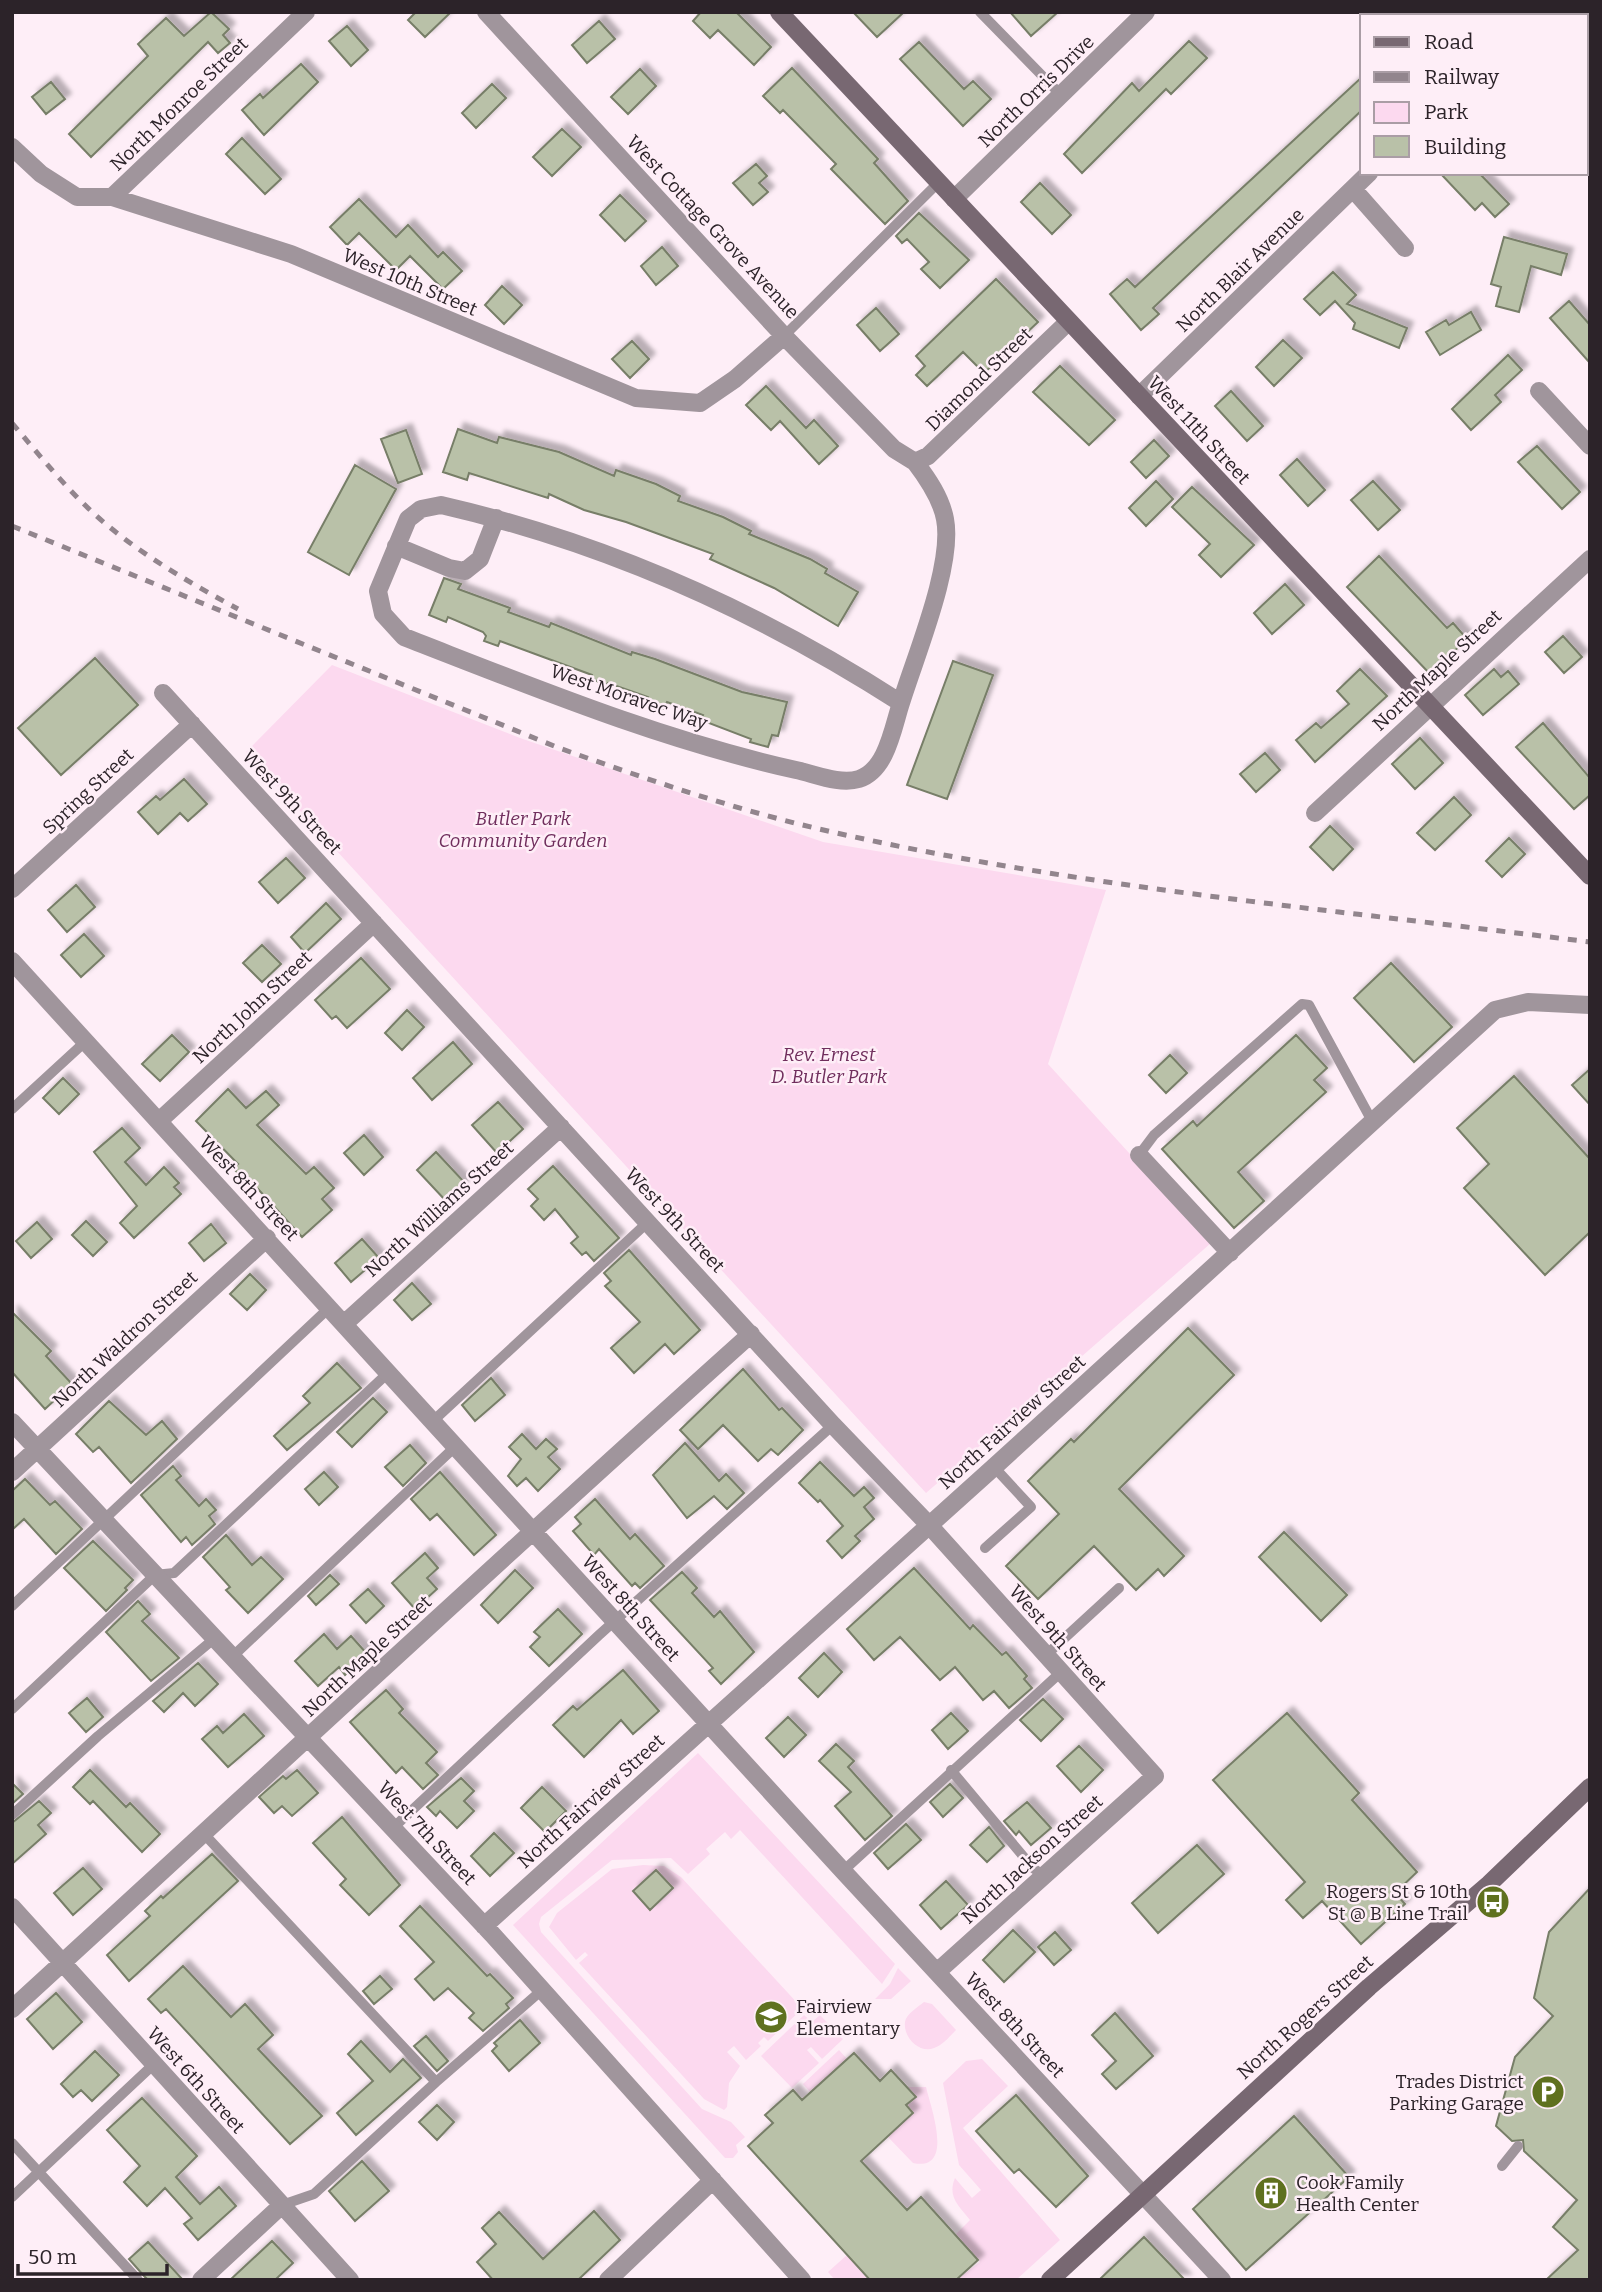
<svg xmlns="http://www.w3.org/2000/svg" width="1602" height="2292" viewBox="0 0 1602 2292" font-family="Bitter,serif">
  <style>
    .green { fill: #fcd9ef; fill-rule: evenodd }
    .building { fill: #b9c1a8; stroke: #777e67; stroke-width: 2; filter: url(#shadow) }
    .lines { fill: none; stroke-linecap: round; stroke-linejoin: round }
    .lane { stroke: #a0959c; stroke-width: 10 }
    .street { stroke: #a0959c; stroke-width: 18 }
    .secondary { stroke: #786872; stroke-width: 18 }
    .rail { stroke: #92858d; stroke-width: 5; stroke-dasharray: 9 9; stroke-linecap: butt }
    .labels { text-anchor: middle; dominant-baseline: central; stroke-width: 5; stroke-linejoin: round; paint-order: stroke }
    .street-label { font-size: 19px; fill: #2c2329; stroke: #feeef7 }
    .park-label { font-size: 19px; font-style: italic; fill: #702e5d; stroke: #feeef7 }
    .poi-label { font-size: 19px; fill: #2c2329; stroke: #feeef7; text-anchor: end }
  </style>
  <defs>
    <filter id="shadow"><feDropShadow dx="6" dy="-6" stdDeviation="2" flood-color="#0004"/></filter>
  </defs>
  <rect width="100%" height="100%" fill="#feeef7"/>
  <path class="green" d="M332,665L520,738L823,842L1106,890L1048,1064L1211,1243L926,1493L246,752Z
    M698,1753L895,1964L882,1984L740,1830L731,1839L725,1832L706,1849L710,1854L688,1874L671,1858L612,1860L541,1917L539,1924L541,1932L702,2109L731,2122L745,2137L736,2145L738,2152L733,2158H725L513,1925Z
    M643,1865L664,1866L681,1877L800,2006V2011L768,2041L764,2037L758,2043L761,2046L746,2060L734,2046L727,2052L740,2066L729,2083L727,2107L724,2110L704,2099L579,1963L588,1955L585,1952L576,1960L549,1927L557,1913L612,1869ZM656,1870L673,1889L650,1910L633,1891Z
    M898,1968L911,1981L891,1999H875L890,1984Z
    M924,2002L932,2004L956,2030C950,2036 943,2045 934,2048C920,2054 903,2038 905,2022C906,2014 918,2007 924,2002Z
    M804,2015L812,2022L820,2015L843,2039L822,2059L811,2047L807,2050L819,2063L792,2088L761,2056Z
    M839,2050L847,2059L810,2092L803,2084Z
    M982,2059L1008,2086L963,2128L1060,2240L1016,2280H956L980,2262L955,2235L970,2220C959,2206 947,2197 955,2178L972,2198L981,2190L959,2165L943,2083L966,2061Z
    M906,2087H926C931,2108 955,2172 913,2163L888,2137L913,2113L906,2105L915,2097Z
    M847,2255L870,2280H835L828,2272Z"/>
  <path class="building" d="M211,12L229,29L223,35L230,43L218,53L208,42L91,157L69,134L148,56L138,44L166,18L184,36Z
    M416,12H451L425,37L408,20Z
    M701,12H736L771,47L754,65L718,30L710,38L693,21Z
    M853,12H904L877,37Z
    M1010,12H1058L1031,36Z
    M599,21L615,39L587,63L572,45Z
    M347,26L368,50L351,66L329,41Z
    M1189,41L1207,58L1171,94L1166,89L1082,173L1064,154L1132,83L1139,91Z
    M919,42L964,89L973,81L991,99L963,126L900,59Z
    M301,64L318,82L264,135L242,110L260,94L263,98Z
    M792,68L878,159L874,163L908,201L885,224L831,169L836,164L783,110L780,113L763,96Z
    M640,69L656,86L628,114L611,97Z
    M1362,77V110L1153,308L1159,314L1141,330L1110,294L1127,279L1135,287Z
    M51,82L65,99L46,114L32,97Z
    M492,84L506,98L476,128L462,113Z
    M562,129L581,147L552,176L533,157Z
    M242,138L281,179L265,194L226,154Z
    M756,164L767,176L759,183L768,192L753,205L733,183Z
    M1440,173H1479L1509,204L1495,217L1482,203L1475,210Z
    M1040,183L1071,215L1052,234L1021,202Z
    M620,195L646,221L625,241L600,215Z
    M359,199L396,237L408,225L438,257L443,252L462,271L443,289L410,256L396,270L359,233L347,245L330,227Z
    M919,213L969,260L940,288L921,269L929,262L907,239L902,243L896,236Z
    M1504,237L1567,254L1561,275L1531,266L1519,312L1496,306L1501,287L1491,284Z
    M662,247L678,266L656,285L641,266Z
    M1333,272L1356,295L1347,304L1407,328L1399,348L1353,329L1355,323L1335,301L1320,315L1304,299Z
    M996,279L1038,322L984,373L963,352L927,386L916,375L925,366L916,356Z
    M502,286L522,305L504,324L485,305Z
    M1569,301L1590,325V363L1550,318Z
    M876,308L899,334L880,351L857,325Z
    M1471,312L1481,330L1440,355L1426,332L1446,320L1449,325Z
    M1283,340L1302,358L1274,386L1256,367Z
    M632,341L649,359L630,378L612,359Z
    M1508,355L1522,370L1495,395L1501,402L1471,430L1452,409Z
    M1060,366L1115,420L1089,445L1033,392Z
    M766,386L806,428L814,420L838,446L819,464L780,421L771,430L746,405Z
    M1231,391L1263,426L1247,441L1215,406Z
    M458,429L497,443L499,437L559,452L614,476L616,470L656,484L680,496L678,501L723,517L751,531L749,534L810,559L827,569L825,573L858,592L838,626L774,588L710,559L713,554L626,522L584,510L549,494L548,498L469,473L467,480L443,472Z
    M406,430L422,474L398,483L381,439Z
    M1154,440L1169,456L1146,478L1131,462Z
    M1537,446L1580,492L1562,509L1518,462Z
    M1297,459L1325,490L1308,506L1280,475Z
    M355,465L396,489L349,575L308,552Z
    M1156,481L1173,499L1146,526L1129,508Z
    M1373,481L1400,510L1378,530L1351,500Z
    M1192,487L1254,545L1221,577L1199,555L1210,544L1172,507Z
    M1379,556L1447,628L1453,623L1467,639L1430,674L1347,587Z
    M444,578L461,584L458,589L510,608L508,612L549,627L551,623L631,655L632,652L655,659L742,692L787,702L778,736L772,735L768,747L750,742L751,739L701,720L703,715L667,702L664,709L646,702L648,697L608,683L607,685L591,679L592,675L500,641L498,646L484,641L486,636L483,632L448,617L446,622L429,615Z
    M1285,584L1304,605L1272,634L1254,613Z
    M1563,636L1582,657L1564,673L1545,652Z
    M95,658L138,705L61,775L18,728Z
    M953,661L993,675L947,799L907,785Z
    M1360,669L1387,696L1315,762L1296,740L1316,723L1321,728L1349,704L1337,691Z
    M1494,669L1501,677L1508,671L1519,684L1483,715L1465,695Z
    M1543,723L1590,778V795L1574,809L1516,747Z
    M1420,738L1443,763L1415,789L1392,764Z
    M1265,753L1280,770L1256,792L1240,774Z
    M184,779L207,804L188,821L180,813L158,834L138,812L156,796L160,800Z
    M1454,797L1471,815L1435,850L1417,833Z
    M1330,826L1353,849L1333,870L1310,847Z
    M1509,838L1525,854L1502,877L1486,861Z
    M286,858L305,878L278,903L259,882Z
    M76,885L95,907L67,932L48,910Z
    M326,903L341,919L305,953L291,937Z
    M84,934L104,956L81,977L61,955Z
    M262,945L281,964L262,982L243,963Z
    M361,958L390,989L347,1028L336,1016L332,1019L315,1000Z
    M1391,963L1452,1027L1414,1062L1354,998Z
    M407,1010L424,1027L402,1050L385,1033Z
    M172,1035L189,1052L160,1081L142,1064Z
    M1296,1035L1327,1068L1314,1080L1326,1092L1238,1172L1264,1201L1234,1228L1162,1149L1193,1121L1197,1126Z
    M453,1042L472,1064L432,1100L413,1078Z
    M1170,1055L1187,1073L1166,1093L1149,1075Z
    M1590,1069V1105L1572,1085Z
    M1514,1076L1590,1159V1232L1545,1275L1464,1188L1489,1164L1457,1128Z
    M63,1078L79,1094L59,1114L43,1098Z
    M228,1089L246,1108L266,1091L279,1105L257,1125L306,1174L314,1167L334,1188L322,1199L332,1210L302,1237L258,1189L256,1191L233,1168L238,1164L196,1121Z
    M498,1102L523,1129L497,1153L472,1125Z
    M122,1128L140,1148L125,1162L146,1185L164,1167L179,1183L174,1187L181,1194L134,1238L120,1223L137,1206L94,1152Z
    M364,1135L383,1157L364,1175L344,1153Z
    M436,1152L465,1183L446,1201L417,1170Z
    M553,1166L619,1238L594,1261L586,1252L582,1255L571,1243L578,1237L555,1209L544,1220L531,1206L538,1199L528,1189Z
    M86,1221L107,1242L93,1256L72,1235Z
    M37,1222L52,1239L31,1258L16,1241Z
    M211,1224L226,1243L204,1261L189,1243Z
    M362,1239L379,1258L351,1282L335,1263Z
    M629,1250L700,1330L674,1354L665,1344L634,1373L611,1348L640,1322L605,1286L611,1281L604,1273Z
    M250,1274L266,1290L247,1310L230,1294Z
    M412,1283L431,1304L412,1320L394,1300Z
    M12,1312L51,1351L46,1356L72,1384L45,1409L12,1372Z
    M1188,1328L1234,1375L1119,1489L1184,1556L1164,1576L1158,1569L1136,1590L1094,1546L1038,1599L1006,1566L1059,1514L1028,1481L1071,1439L1074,1442Z
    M337,1363L361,1388L287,1450L274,1436L310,1403L303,1396Z
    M743,1369L779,1410L782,1408L803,1430L778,1455L771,1449L758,1461L723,1425L698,1449L680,1430Z
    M491,1378L505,1395L475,1421L462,1405Z
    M373,1398L387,1412L352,1447L337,1432Z
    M109,1401L146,1435L162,1421L177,1439L131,1483L99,1447L93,1452L76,1434Z
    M522,1434L536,1449L546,1439L557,1449L548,1457L560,1469L538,1491L526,1478L517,1486L508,1476L521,1459L509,1447Z
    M685,1443L719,1481L726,1474L744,1493L727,1509L714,1496L687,1518L653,1475Z
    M410,1445L426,1463L403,1486L385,1467Z
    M820,1462L854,1496L864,1487L874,1498L864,1507L874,1519L855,1536L860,1541L842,1558L827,1541L843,1526L820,1500L818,1502L799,1483Z
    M173,1466L181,1476L176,1480L199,1506L206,1499L216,1510L209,1516L215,1524L192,1545L186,1537L181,1542L141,1495Z
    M324,1472L338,1487L319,1505L305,1489Z
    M440,1472L496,1535L474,1555L437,1514L430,1520L411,1499Z
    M25,1479L50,1505L55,1501L82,1529L56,1554L24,1519L12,1530V1491Z
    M595,1499L630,1539L635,1534L664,1566L640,1588L635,1583L632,1586L599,1549L594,1555L573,1531L581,1524L575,1517Z
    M1284,1532L1347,1595L1321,1621L1259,1557Z
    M226,1535L252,1565L261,1557L283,1579L248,1613L226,1590L230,1587L203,1557Z
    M93,1541L133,1580L125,1588L127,1590L106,1611L64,1568Z
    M425,1553L438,1568L427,1578L437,1589L415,1609L392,1583Z
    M914,1568L970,1629L973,1625L1002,1655L1006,1652L1027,1676L1024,1679L1032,1688L1009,1708L994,1691L983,1700L955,1667L940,1680L900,1637L874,1660L847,1629Z
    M515,1570L533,1588L498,1623L481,1605Z
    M682,1572L697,1588L692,1593L714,1617L720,1611L754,1652L721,1684L709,1671L713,1668L650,1600Z
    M330,1575L339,1584L316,1605L308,1596Z
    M368,1589L384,1606L366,1623L350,1605Z
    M138,1601L150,1614L142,1621L179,1658L151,1681L106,1632Z
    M558,1609L582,1634L549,1666L530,1647L540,1637L534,1632Z
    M324,1634L337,1649L351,1636L368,1655L345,1675L339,1667L318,1686L295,1661Z
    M824,1653L842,1672L818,1697L799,1678Z
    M198,1663L218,1684L195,1706L183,1693L164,1712L153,1701Z
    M623,1670L659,1711L633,1734L621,1720L584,1757L553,1725L573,1706L577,1710Z
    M386,1690L403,1709L399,1713L437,1752L426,1763L438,1775L423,1789L402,1767L396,1773L350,1722Z
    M87,1698L103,1717L86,1732L69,1713Z
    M1043,1699L1063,1719L1041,1741L1020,1720Z
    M951,1713L968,1731L948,1749L932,1730Z
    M1287,1713L1359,1793L1352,1800L1417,1872L1395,1893L1405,1904L1361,1944L1322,1901L1303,1918L1286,1900L1305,1882L1213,1780Z
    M244,1714L264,1736L228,1767L202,1739L217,1726L223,1733Z
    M788,1717L806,1735L784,1757L766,1738Z
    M836,1744L854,1761L848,1767L892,1816L865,1840L835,1806L851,1792L819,1761Z
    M1079,1746L1103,1770L1081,1792L1057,1766Z
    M90,1770L126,1807L130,1803L160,1834L142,1852L93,1801L90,1804L73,1787Z
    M297,1770L318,1793L292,1816L282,1806L274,1813L259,1797L283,1776L286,1779Z
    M461,1778L474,1791L464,1801L474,1811L457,1828L440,1811L436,1816L427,1807Z
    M12,1783L23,1794L12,1804Z
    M950,1784L963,1798L943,1817L930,1802Z
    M542,1787L566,1811L545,1832L521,1808Z
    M39,1801L51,1813L38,1825L46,1834L12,1864V1823Z
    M1027,1802L1051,1828L1031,1845L1019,1831L1016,1835L1004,1821Z
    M342,1817L400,1885L369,1915L340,1885L346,1879L313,1843Z
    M906,1824L921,1840L888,1869L874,1853Z
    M989,1827L1004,1846L987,1862L970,1845Z
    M494,1833L514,1853L490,1876L471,1856Z
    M1197,1845L1224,1874L1158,1933L1132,1903Z
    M212,1854L238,1881L129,1981L107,1955L150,1916L145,1911L161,1896L163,1898Z
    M83,1868L102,1889L73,1915L54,1893Z
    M656,1870L673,1888L650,1910L633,1891Z
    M946,1881L968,1905L941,1929L920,1905Z
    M1590,1888V2280H1546L1578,2250L1553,2227L1577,2200L1524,2151L1523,2140L1512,2141L1496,2126L1515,2057L1553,2016L1534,1998L1549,1932Z
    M420,1906L487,1976L490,1974L513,1998L506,2004L509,2008L483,2031L469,2018L474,2013L448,1988L434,2000L415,1979L434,1962L400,1926Z
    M1013,1930L1035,1952L1004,1982L983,1960Z
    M1055,1932L1071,1950L1054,1965L1038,1947Z
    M183,1966L231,2017L245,2004L273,2035L258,2049L322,2116L290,2144L166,2009L161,2013L148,1999Z
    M380,1976L392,1989L374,2004L363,1991Z
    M56,1993L82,2022L53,2049L27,2019Z
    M1115,2013L1153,2056L1116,2089L1102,2074L1116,2061L1092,2035Z
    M520,2020L540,2043L509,2071L492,2051L497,2046L494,2043Z
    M426,2036L448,2061L437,2071L414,2046Z
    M361,2041L390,2072L403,2059L421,2078L356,2135L337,2113L373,2081L348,2054Z
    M95,2051L119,2075L92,2101L81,2090L73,2097L61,2084Z
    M854,2053L880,2081L891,2070L916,2097L906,2105L913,2113L861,2161L907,2210L921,2197L978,2260L956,2280H870L748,2146L773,2123L765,2115L793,2090L802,2100Z
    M1016,2095L1088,2176L1056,2207L1019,2169L1014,2173L976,2131Z
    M142,2098L197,2156L176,2177L200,2204L219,2187L236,2206L198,2240L184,2224L192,2218L165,2188L147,2206L124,2182L140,2166L107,2130Z
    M437,2105L454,2122L437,2140L419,2122Z
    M1294,2116L1349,2177L1246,2270L1193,2209Z
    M362,2161L389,2191L355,2221L329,2191Z
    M594,2211L620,2240L578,2280H493L477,2262L496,2244L482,2228L499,2212L543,2259Z
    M1144,2237L1185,2280H1099Z
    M272,2241L293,2263L275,2280H230Z
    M148,2242L183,2280H148L144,2276L129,2259Z"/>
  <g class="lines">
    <path class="lane" d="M980,12L1061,95
      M784,336L939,182
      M12,1109L86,1041
      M1139,1155L1154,1135L1302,1004L1309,1005L1372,1121
      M433,1421L648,1222
      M985,1548L1031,1507L994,1467
      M12,1606L330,1307
      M1045,1656L1119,1588
      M232,1657L456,1446
      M12,1709L155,1575L174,1573L389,1372
      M951,1770L1033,1868L1044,1876
      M12,1815L98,1736L215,1638
      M393,1828L599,1635L833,1425
      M205,1835L436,2082
      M843,1871L1060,1673
      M12,2143L138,2280
      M1502,2166L1518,2146
      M12,2197L153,2065
      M282,2205L314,2194L436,2082L542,1990"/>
    <path class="street" d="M486,12L784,336L894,449L915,462
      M1542,12L1549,16
      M1524,16L1526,12
      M1586,35L1590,37
      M12,147L41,174L77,197H112L291,254L636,398L700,403L735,379L784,336
      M1353,189L1405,248
      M112,197L306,12
      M954,199L1146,12
      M1539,391L1590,446
      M1139,396L1369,173
      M915,462L928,456L1068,322
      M396,546L449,568L465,571L480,559L496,518
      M163,693L833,1425L929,1525L1155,1776L937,1972
      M901,703C893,727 887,770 859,779C840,785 815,774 796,770C661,740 533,687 404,637L383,614L378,591L408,519L421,509L441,505C607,543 758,611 901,703C915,657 954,565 945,519C941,498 928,479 915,462
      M1315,813L1590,559
      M12,889L192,724
      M12,961L843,1871L1222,2280
      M159,1121L374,923
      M1139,1155L1230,1253
      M345,1323L561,1127
      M12,1422L492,1934L802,2280
      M12,1472L267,1238
      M12,1907L350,2280
      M484,1926L994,1467L1495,1010L1528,1002L1590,1005
      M12,2009C258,1784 502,1557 751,1334
      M201,2280L282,2205
      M608,2280L713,2180"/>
    <path class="secondary" d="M779,12L1590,876
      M1050,2280L1369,1987L1489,1884L1590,1787"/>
    <path class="rail" d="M12,423C42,458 71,495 107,525C147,558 192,584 238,609
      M12,526L559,748C649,780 739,811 832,832C1080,888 1337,910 1590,942"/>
  </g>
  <defs>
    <symbol id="bus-disc" viewBox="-11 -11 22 22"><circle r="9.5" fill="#5f711f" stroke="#feeef7"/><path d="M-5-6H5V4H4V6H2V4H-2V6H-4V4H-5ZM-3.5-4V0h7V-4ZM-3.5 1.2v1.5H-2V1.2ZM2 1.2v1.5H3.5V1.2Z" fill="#fff"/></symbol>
    <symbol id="school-disc" viewBox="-11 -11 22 22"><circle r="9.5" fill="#5f711f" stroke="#feeef7"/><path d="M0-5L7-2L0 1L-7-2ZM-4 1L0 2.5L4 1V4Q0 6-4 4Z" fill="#fff"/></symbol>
    <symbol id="parking-disc" viewBox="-11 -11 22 22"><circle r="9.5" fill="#5f711f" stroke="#feeef7"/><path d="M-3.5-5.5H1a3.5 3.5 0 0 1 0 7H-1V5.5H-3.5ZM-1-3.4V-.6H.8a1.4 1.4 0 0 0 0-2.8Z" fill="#fff"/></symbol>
    <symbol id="building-disc" viewBox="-11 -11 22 22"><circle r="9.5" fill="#5f711f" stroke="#feeef7"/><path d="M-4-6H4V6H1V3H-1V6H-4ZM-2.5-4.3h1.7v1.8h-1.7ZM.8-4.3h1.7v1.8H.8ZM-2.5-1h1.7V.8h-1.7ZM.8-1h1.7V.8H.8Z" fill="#fff"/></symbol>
  </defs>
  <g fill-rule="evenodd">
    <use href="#bus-disc" x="1474" y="1883" width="38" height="38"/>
    <use href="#school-disc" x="752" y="1998" width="38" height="38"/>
    <use href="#parking-disc" x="1529" y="2073" width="38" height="38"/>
    <use href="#building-disc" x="1252" y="2174" width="38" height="38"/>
  </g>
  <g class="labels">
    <g class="street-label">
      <text transform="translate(1036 91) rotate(-44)">North Orris Drive</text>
      <text transform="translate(179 104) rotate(-44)">North Monroe Street</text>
      <text transform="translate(713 227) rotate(47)">West Cottage Grove Avenue</text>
      <text transform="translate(1240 270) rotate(-44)">North Blair Avenue</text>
      <text transform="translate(410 282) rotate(23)">West 10th Street</text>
      <text transform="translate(979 379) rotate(-44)">Diamond Street</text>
      <text transform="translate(1199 430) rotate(47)">West 11th Street</text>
      <text transform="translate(1437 670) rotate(-43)">North Maple Street</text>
      <text transform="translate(629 697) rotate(19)">West Moravec Way</text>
      <text transform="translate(88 791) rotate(-43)">Spring Street</text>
      <text transform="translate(292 802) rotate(47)">West 9th Street</text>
      <text transform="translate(252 1007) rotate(-43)">North John Street</text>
      <text transform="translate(249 1188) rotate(47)">West 8th Street</text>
      <text transform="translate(439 1209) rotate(-42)">North Williams Street</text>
      <text transform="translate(675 1220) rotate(47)">West 9th Street</text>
      <text transform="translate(125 1339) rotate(-43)">North Waldron Street</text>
      <text transform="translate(1012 1422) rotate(-42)">North Fairview Street</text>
      <text transform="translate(631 1608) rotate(48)">West 8th Street</text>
      <text transform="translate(1058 1638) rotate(48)">West 9th Street</text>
      <text transform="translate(367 1656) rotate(-43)">North Maple Street</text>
      <text transform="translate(591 1801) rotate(-42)">North Fairview Street</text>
      <text transform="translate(427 1833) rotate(47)">West 7th Street</text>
      <text transform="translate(1032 1859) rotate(-42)">North Jackson Street</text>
      <text transform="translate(1305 2017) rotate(-42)">North Rogers Street</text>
      <text transform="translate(1015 2025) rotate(47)">West 8th Street</text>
      <text transform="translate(196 2080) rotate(48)">West 6th Street</text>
    </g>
    <g class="park-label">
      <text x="523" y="818">Butler Park<tspan x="523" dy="22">Community Garden</tspan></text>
      <text x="829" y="1054">Rev. Ernest<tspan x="829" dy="22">D. Butler Park</tspan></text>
    </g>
    <g class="poi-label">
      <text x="1468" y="1891">Rogers St &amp; 10th<tspan x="1468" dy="22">St @ B Line Trail</tspan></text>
      <text x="796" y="2006" text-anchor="start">Fairview<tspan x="796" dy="22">Elementary</tspan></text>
      <text x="1524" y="2081">Trades District<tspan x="1524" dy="22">Parking Garage</tspan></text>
      <text x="1296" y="2182" text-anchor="start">Cook Family<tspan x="1296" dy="22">Health Center</tspan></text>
    </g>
  </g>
  <rect width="1602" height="2292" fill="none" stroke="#2c2329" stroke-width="28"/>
  <rect x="1360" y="14" width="228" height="161" fill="#feeef7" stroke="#aa9da5" stroke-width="2"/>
  <rect x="1374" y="37" width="35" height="10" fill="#786872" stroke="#aa9da5" stroke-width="2"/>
  <text x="1424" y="49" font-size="21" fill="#2c2329">Road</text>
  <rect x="1374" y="72" width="35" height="10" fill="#92858d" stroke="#aa9da5" stroke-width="2"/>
  <text x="1424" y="84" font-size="21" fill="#2c2329">Railway</text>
  <rect x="1374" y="102" width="35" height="21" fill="#fcd9ef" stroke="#aa9da5" stroke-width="2"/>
  <text x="1424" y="119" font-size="21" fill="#2c2329">Park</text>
  <rect x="1374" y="136" width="35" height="21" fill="#b9c1a8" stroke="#aa9da5" stroke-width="2"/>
  <text x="1424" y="154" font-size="21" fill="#2c2329">Building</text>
  <path d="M18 2264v10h149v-10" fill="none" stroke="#2c2329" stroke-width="3.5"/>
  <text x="28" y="2264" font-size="21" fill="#2c2329" stroke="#feeef7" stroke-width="5" paint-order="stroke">50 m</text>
</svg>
